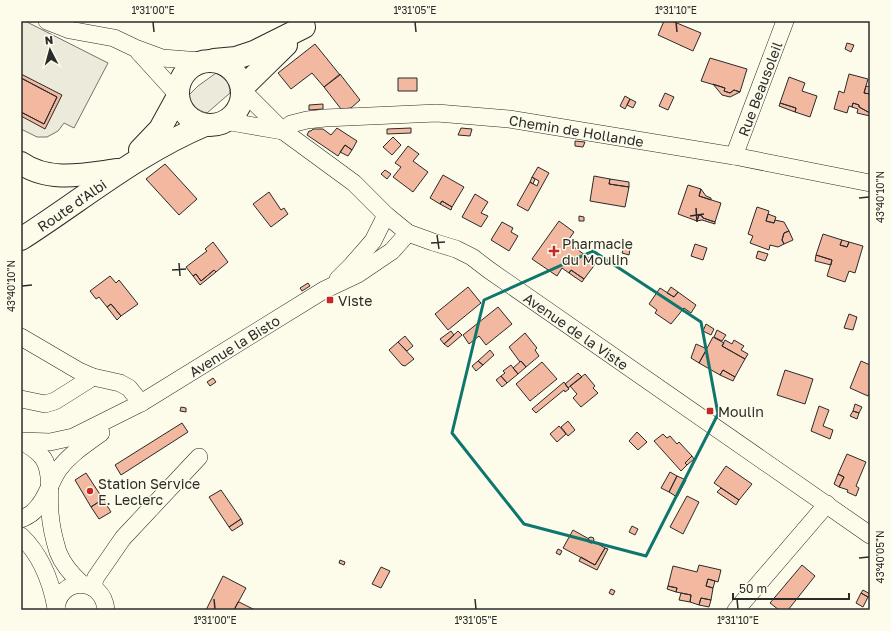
<svg xmlns="http://www.w3.org/2000/svg" width="891" height="631" viewBox="0 0 891 631" font-family="'Golos Text',sans-serif">
  <style>
    .green { fill: #ecebdb; stroke: #74746e }
    .parking { fill: #eceadb; stroke: #74746e }
    .building { fill: #f2b8a0; stroke: #2b2b2b }
    .lines { fill: none; stroke-linecap: round; stroke-linejoin: round }
    .minor-casing { stroke: #2b2b2b; stroke-width: 18 }
    .major-casing { stroke: #2b2b2b; stroke-width: 24 }
    .minor { stroke: #fdfbea; stroke-width: 17 }
    .major { stroke: #fdfbea; stroke-width: 22 }
    .marked { fill: none; stroke: #0f766e; stroke-width: 3; stroke-linejoin: round }
    .ticks { fill: none; stroke: #2b2b2b; stroke-width: 1.5 }
    .poi-dot { fill: #c62828; stroke: #fdfbea; stroke-width: 1.5 }
    .labels { text-anchor: middle; dominant-baseline: central; stroke-width: 3; stroke-linejoin: round; paint-order: stroke }
    .street-label { font-size: 14px; fill: #2b2b2b; stroke: #fdfbea }
    .poi-label { font-size: 14px; fill: #2b2b2b; stroke: #fdfbea; text-anchor: start }
    .neatline { fill: none; stroke: #2b2b2b; stroke-width: 1.5 }
    .ticks-label { font-size: 10px; text-anchor: middle; fill: #2b2b2b }
  </style>
  <rect width="100%" height="100%" fill="#fdfbea"/>
  <path class="green" d="M216,73C225,78 230,83 230,93L207,113C197,110 192,106 188,96L198,86Z"/>
  <path class="parking" d="M21,21H25L108,63L74,128L64,123L58,131L47,137H37L21,129Z"/>
  <path class="building" d="M664,21H672L701,33L693,51L658,35Z
    M847,43L854,45L851,52L845,49Z
    M315,44L340,75L324,87L312,73L291,89L278,73Z
    M710,58L747,69L740,92L734,90L730,93L724,91L725,88L701,81Z
    M21,74L62,95L45,129L21,116V112L44,124L57,97L21,78Z
    M340,74L360,100L351,108L341,109L324,87Z
    M849,74L868,79L864,93L870,94V113L859,107V105L853,103L852,107L849,106L847,113L834,109L839,91L844,93Z
    M789,77L805,83L802,91L817,96L810,117L795,112L796,108L780,103Z
    M21,78L57,97L44,124L21,112Z
    M398,78H417V91H398Z
    M713,84L725,88L724,91L730,93L734,90L740,92L730,97L722,95Z
    M866,86L870,87V94L864,93Z
    M665,93L674,97L668,110L659,106Z
    M625,96L630,99L625,109L620,106Z
    M630,99L636,102L633,108L627,105Z
    M780,103L796,108L795,112L779,106Z
    M853,103L859,105V107L870,113V116L857,113L858,109L852,107Z
    M323,104V109L309,110V105Z
    M337,128L357,141L352,150L345,145L338,156L307,135L309,131H311L313,129H323L331,135Z
    M411,128V133L387,134V129Z
    M461,128L472,129L470,136L458,135Z
    M393,137L401,145L392,155L383,147Z
    M575,141L585,142L583,147L575,146Z
    M345,145L352,150L348,156L340,152Z
    M408,146L419,154L413,161L428,172L413,192L393,177L401,167L395,163Z
    M165,164L197,199L179,215L146,179Z
    M538,167L549,173L528,211L517,205L530,182L537,186L539,181L532,177Z
    M385,170L391,174L387,179L381,174Z
    M443,175L464,187L452,207L442,201L440,204L430,198Z
    M594,176L610,179L609,184L629,187L625,207L590,201Z
    M532,177L535,179L533,184L530,182Z
    M610,179L629,182V187L609,184Z
    M688,185L701,189L699,196L721,203L715,222L703,218L702,216L699,215L697,221L678,214Z
    M701,189L706,196L711,198V200L699,196Z
    M269,192L281,210L284,208L288,214L271,227L253,204Z
    M475,194L488,202L481,213L488,216L481,227L462,217Z
    M442,201L452,207L451,210L440,204Z
    M757,207L769,211L766,221L774,223L775,220L784,222L789,231L784,233L782,240L784,244L778,247L770,245L769,250L750,243L753,236L748,234Z
    M768,214L776,217L774,223L766,221Z
    M699,215L702,216L703,218L715,222V224L702,220L697,221Z
    M579,216L584,217V221H579Z
    M559,221L574,232L567,242L596,263L584,279L571,270L569,273L562,268L557,276L532,259Z
    M502,222L513,228L511,232L518,236L509,251L491,240Z
    M789,231L793,240L784,244L782,240L784,233Z
    M823,234L842,240L840,245L847,247L849,242L863,246L855,273L849,271L845,282L827,276L832,260L816,255Z
    M842,240L849,242L847,247L840,245Z
    M213,242L228,262L216,272L214,270L201,281L196,274L193,276L186,267L207,251L205,249Z
    M695,244L707,248L703,260L691,256Z
    M624,247L630,249L629,255L622,253Z
    M758,251L768,254L765,261L756,258Z
    M816,255L832,260L831,265L815,261Z
    M214,270L216,272L200,285L193,276L196,274L201,281Z
    M571,270L584,279L582,282L569,273Z
    M110,276L116,283L119,280L138,304L121,316L111,304L107,307L99,297L96,299L90,291Z
    M308,283L310,286L302,291L300,288Z
    M468,287L481,303L448,330L435,314Z
    M671,287L678,292L674,297L667,293Z
    M660,288L674,297L678,292L696,305L691,313L684,308L671,324L655,313L657,310L649,304Z
    M111,304L121,316L117,320L107,307Z
    M498,307L512,324L486,345L479,336L469,344L463,335Z
    M849,314L857,317L853,330L844,328Z
    M706,324L714,329L711,335L703,331Z
    M717,330L726,335L722,341L714,337Z
    M451,331L454,335L444,344L440,339Z
    M458,331L462,335L448,347L444,344Z
    M525,333L537,348L535,350L539,356L526,367L521,361L520,362L509,347Z
    M405,336L413,346L407,351L398,342Z
    M713,337L724,343L722,346L745,359L735,377L723,370L720,375L699,363Z
    M725,340L732,344L734,340L744,346L741,350L748,354L745,359L722,346Z
    M398,342L414,359L405,366L402,365L389,350Z
    M696,344L707,349L699,363L691,358Z
    M490,350L494,355L483,365L478,361Z
    M478,361L483,365L476,371L472,366Z
    M521,361L526,367L518,374L513,368Z
    M861,361L870,365V391L868,396L850,388Z
    M542,362L557,379L530,401L516,384Z
    M511,365L518,374L507,383L501,376L505,373L503,371Z
    M723,370L735,377L733,381L720,375Z
    M785,370L813,379L805,404L777,395Z
    M578,373L582,377L568,388L565,384Z
    M585,374L595,386L593,388L598,393L581,407L573,398L577,394L570,386Z
    M501,376L507,383L502,387L496,380Z
    M213,378L216,382L210,386L207,382Z
    M564,382L569,389L565,392L564,390L536,413L532,409Z
    M855,404L862,407L859,413L853,411Z
    M819,406L829,410L823,426L833,430L830,439L811,431Z
    M181,407L186,408V412L180,411Z
    M853,411L859,413L857,419L850,416Z
    M568,421L575,430L568,436L561,427Z
    M182,423L188,432L121,475L115,465Z
    M559,426L566,434L557,442L550,434Z
    M637,432L647,442L638,450L629,441Z
    M663,434L667,438L670,436L677,444L679,442L692,456L685,463L687,465L681,471L654,441Z
    M847,454L866,462L856,486L859,488L856,496L847,492L848,490L839,487L844,477L838,474Z
    M692,456L694,459L687,465L685,463Z
    M726,466L752,484L739,500L714,483Z
    M670,472L677,476L669,492L661,488Z
    M86,473L103,499L91,507L75,480Z
    M838,474L844,477L839,487L834,484Z
    M677,476L686,480L677,497L669,492Z
    M721,488L739,500L736,505L717,492Z
    M221,490L241,519L229,527L209,497Z
    M687,496L699,502L683,534L670,527Z
    M103,499L111,512L99,519L91,507Z
    M241,519L243,524L232,531L229,527Z
    M632,526L638,529L635,535L629,532Z
    M573,530L589,539L588,541L592,543L593,541L605,548L595,565L563,548Z
    M588 540a3 3 0 1 1 6 0a3 3 0 1 1-6 0Z
    M605,548L608,549L597,570L579,561L581,557L595,565Z
    M558,549L562,551L560,555L556,553Z
    M340,560L345,562L344,565L339,563Z
    M699,565L721,570L718,582L708,579L706,586L713,588L711,600L701,598L699,605L690,602L691,595L676,592L677,588L668,586L673,566L697,572Z
    M802,565L815,576L788,610H779L770,603Z
    M381,567L390,571L381,588L372,584Z
    M223,576L246,588L234,610H206Z
    M708,579L715,581L713,588L706,586Z
    M668,586L677,588L676,592L667,589Z
    M611,589L615,591L613,595L609,593Z
    M863,590L870,594L868,597L861,593Z
    M681,593L691,595L690,602L679,600Z
    M861,593L868,597L863,607L856,603Z
    M701,598L711,600L709,607L699,605Z
    M238,602H239L255,610H234Z"/>
  <g class="lines">
    <defs>
      <g id="minor">
        <path d="M47,21L70,30L114,38L135,48L162,58L201,61"/>
        <path d="M138,51L177,94"/>
        <path id="s1" d="M242,90L283,131L354,183L386,215L408,233L433,242L456,249L472,257L489,270L870,535"/>
        <path d="M225,121L283,131"/>
        <path id="s2" d="M283,131L291,124L307,120L325,118L437,113L509,119L734,156L870,183"/>
        <path id="s3" d="M734,156L785,21"/>
        <path d="M338,279L352,265L373,241L386,215"/>
        <path d="M21,337L79,371L93,377L120,383L129,388L141,403"/>
        <path d="M21,399L45,404L55,401L93,377"/>
        <path id="s4" d="M21,441L50,442L73,437L141,403L324,290L358,274L392,251L408,233"/>
        <path d="M21,441C30,446 37,450 43,458C53,473 48,495 50,513C51,526 54,539 58,552C63,565 72,575 82,584"/>
        <path d="M21,519C25,517 31,515 34,511C47,500 49,483 59,469C70,454 86,444 101,433"/>
        <path d="M21,536C41,555 51,581 56,608"/>
        <path d="M92,587L96,577L123,538L199,457"/>
        <path d="M56,610C58,576 103,576 106,610"/>
        <path d="M736,610L827,504"/>
      </g>
      <g id="major">
        <path d="M214,60L236,58L254,52L304,27"/>
        <circle cx="210" cy="93" r="32"/>
        <path d="M242,88L286,45"/>
        <path d="M140,150L160,129L177,98"/>
        <path d="M21,163C49,183 86,174 118,170"/>
        <path id="s5" d="M21,239C82,200 138,153 205,125"/>
      </g>
    </defs>
    <use href="#minor" class="minor-casing"/>
    <use href="#major" class="major-casing"/>
    <use href="#minor" class="minor"/>
    <use href="#major" class="major"/>
  </g>
  <path class="marked" d="M593,251L701,322L718,414L646,556L524,524L452,433L484,300Z"/>
  <path class="ticks" d="M153,22L154,32M415,22L416,32M676,22L677,32M859,198L869,197M696,208L697,222M690,216L704,214M437,235L439,249M431,243L445,242M179,263L180,276M172,270L186,269M22,286L32,285M859,558L869,557M214,599L215,609M475,599L476,609M737,599L738,609"/>
  <g class="poi-dot">
    <path d="M552 245h4v4h4v4h-4v4h-4v-4h-4v-4h4z"/>
    <rect x="326" y="296" width="8" height="8" rx="2"/>
    <rect x="706" y="407" width="8" height="8" rx="2"/>
    <circle cx="90" cy="491" r="4"/>
  </g>
  <g class="labels">
    <g class="street-label">
      <text stroke="none"><textPath href="#s3" startOffset="72">Rue Beausoleil</textPath></text>
      <text stroke="none"><textPath href="#s2" startOffset="298">Chemin de Hollande</textPath></text>
      <text stroke="none"><textPath href="#s5" startOffset="61">Route d'Albi</textPath></text>
      <text stroke="none"><textPath href="#s1" startOffset="416">Avenue de la Viste</textPath></text>
      <text stroke="none"><textPath href="#s4" startOffset="238">Avenue la Bisto</textPath></text>
    </g>
    <g class="poi-label">
      <text x="562" y="243">Pharmacie<tspan x="562" dy="16">du Moulin</tspan></text>
      <text x="338" y="300">Viste</text>
      <text x="718" y="411">Moulin</text>
      <text x="98" y="483">Station Service<tspan x="98" dy="16">E. Leclerc</tspan></text>
    </g>
  </g>
  <rect width="891" height="631" fill="none" stroke="#fdfbea" stroke-width="44"/>
  <g transform="translate(50 50) rotate(354)" stroke="#fdfbea" stroke-width="3" paint-order="stroke">
  <path d="M0-3L7 15L0 10L-7 15Z" fill="#2b2b2b"/>
  <text y="-6" font-size="11" font-weight="bold" text-anchor="middle" fill="#2b2b2b">N</text>
  </g>
  <path d="M733 593v6h116v-6" fill="none" stroke="#2b2b2b" stroke-width="2"/>
  <text x="739" y="593" font-size="12" fill="#2b2b2b" stroke="#fdfbea" stroke-width="3" paint-order="stroke">50 m</text>
  <rect x="22" y="22" width="847" height="587" class="neatline"/>
  <g class="ticks-label">
    <text x="153" y="14">1°31'00"E</text>
    <text x="415" y="14">1°31'05"E</text>
    <text x="676" y="14">1°31'10"E</text>
    <text transform="translate(880 197) rotate(-90)" y="4">43°40'10"N</text>
    <text transform="translate(11 286) rotate(-90)" y="4">43°40'10"N</text>
    <text transform="translate(880 557) rotate(-90)" y="4">43°40'05"N</text>
    <text x="215" y="624">1°31'00"E</text>
    <text x="476" y="624">1°31'05"E</text>
    <text x="738" y="624">1°31'10"E</text>
  </g>
</svg>
